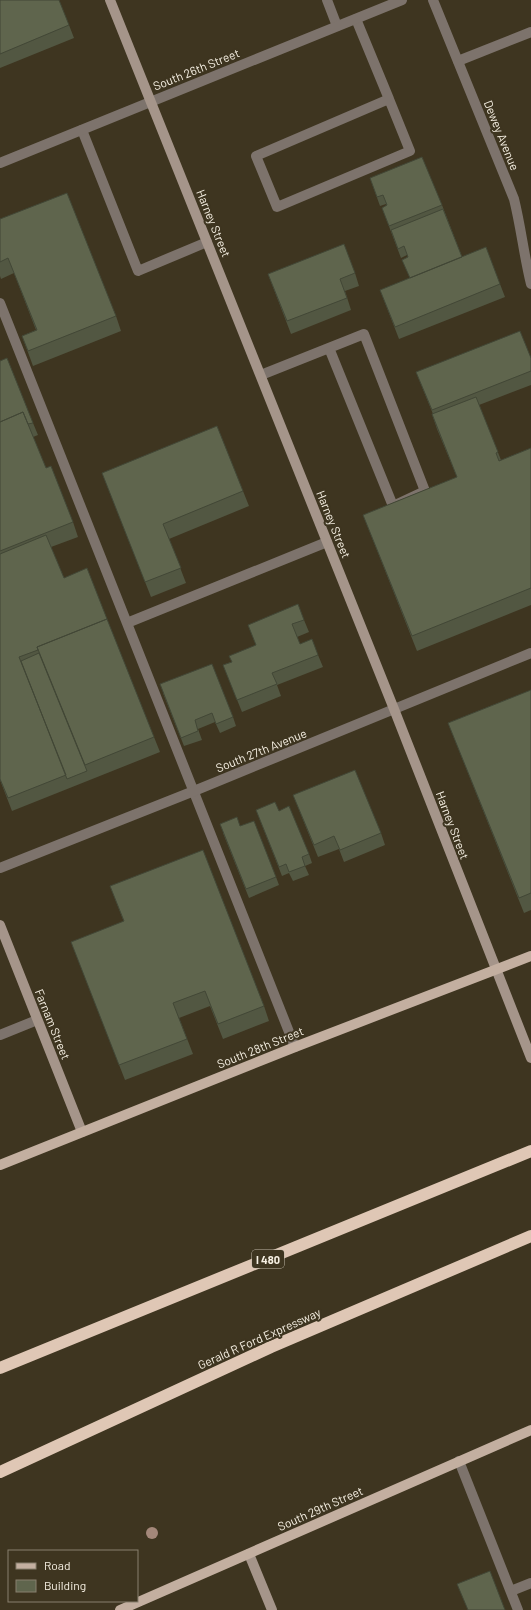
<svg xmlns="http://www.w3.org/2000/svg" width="531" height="1610" viewBox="0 0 531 1610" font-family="Barlow,sans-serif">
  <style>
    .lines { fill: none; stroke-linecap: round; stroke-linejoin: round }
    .service { stroke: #7d736c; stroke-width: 10 }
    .minor { stroke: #7d736c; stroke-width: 10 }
    .secondary { stroke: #a5958a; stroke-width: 10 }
    .primary { stroke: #c3afa0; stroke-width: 10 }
    .motorway { stroke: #dfc7b5; stroke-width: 12 }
    .tree { fill: #a4887a }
    .wall { fill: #525742 }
    .building { fill: #5f654d; stroke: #424736 }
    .labels { text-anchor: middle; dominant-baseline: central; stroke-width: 4; stroke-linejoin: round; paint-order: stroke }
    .shield { fill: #3e3520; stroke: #c0b9a9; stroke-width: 1 }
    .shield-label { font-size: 11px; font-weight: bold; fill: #f7f1e4 }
    .street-label { font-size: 12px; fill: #f7f1e4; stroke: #3e3520 }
  </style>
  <rect width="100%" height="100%" fill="#3e3520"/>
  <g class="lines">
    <path class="service" d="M327,0L337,26
      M356,19L389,99L256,156L277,207L410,151L389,99
      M458,61L531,32
      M82,130L138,271L207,242
      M0,303L295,1047
      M261,375L364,334L425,491L393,506L329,348
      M127,623L327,542
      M459,1461L518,1610
      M511,1591L531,1583"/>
    <path class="minor" d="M433,0L514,199C521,227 524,256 531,284
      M0,163L402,0
      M0,868L194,791L531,653
      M0,1035L37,1020"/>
    <path class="secondary" d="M110,0L394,709L531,1058
      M0,925L82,1132
      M249,1554L272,1610"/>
    <path class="primary" d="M0,1165L295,1047L531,956
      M120,1610L531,1430"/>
    <path class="motorway" d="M0,1368L531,1151
      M0,1472L271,1347L531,1236"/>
  </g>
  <circle class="tree" cx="152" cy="1533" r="6"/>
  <path class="wall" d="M0,0L69,25L74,38L0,68Z
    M370,178L442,205L462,257L500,284L505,297L399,339L380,290L410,278L402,260L408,257L407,255L401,258L382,208L387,206L386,204L380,206Z
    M0,219L116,316L121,331L33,366L22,336L36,330L14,273L1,279L0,276Z
    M355,273L359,286L345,291L351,310L291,334L268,274Z
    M531,358V385L479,405L501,460L531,448V605L417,651L363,515L457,477L437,429L432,414H433L416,372Z
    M0,361L33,423L38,435L33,437L46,468L73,522L78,537L51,547L64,578L154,737L160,752L12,811L0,780Z
    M102,473L243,491L249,506L169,539L186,583L151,597Z
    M304,620L309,632L297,637L300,644L318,655L323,667L277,685L281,696L242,712L223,665L231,662L256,645L248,625Z
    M531,690V910L524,913L448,723Z
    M163,693L233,717L236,726L220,733L215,722L198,729L202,740L184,746Z
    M293,795L381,833L385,845L344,862L339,849L318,857Z
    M256,810L279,811L309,854L312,863L305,866L309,875L293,881L289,873L282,876Z
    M240,826L276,877L279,885L249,898L223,833Z
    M110,886L264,1006L269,1021L223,1039L210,1006L179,1018L193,1054L125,1080L71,942L124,922Z"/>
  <path class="building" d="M0,0H59L69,25L0,54Z
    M422,157L442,205L389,226L382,208L387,205L383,195L377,197L370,178Z
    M67,193L116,316L28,351L22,336L37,330L8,258L0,262V219Z
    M443,209L462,257L410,278L402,260L408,257L404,246L398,249L391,230Z
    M344,244L355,273L340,279L347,298L287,321L268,274Z
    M486,247L500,284L395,327L380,290Z
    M520,331L531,358V371L432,410L416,372Z
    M7,358L33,423L28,424L23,412L0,422V361Z
    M476,397L498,452L496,453L499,461L531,448V588L412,636L363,515L457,477L432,414Z
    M23,412L46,468L51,466L73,522L0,551V422Z
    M217,426L243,491L163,524L181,568L145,582L102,473Z
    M46,535L64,578L87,568L107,619L37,647L38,650L19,657L66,775L8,798L0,779V554Z
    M298,604L304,620L292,624L300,644L312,639L318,655L272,673L277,684L237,700L223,665L232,662L229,656L256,645L248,625Z
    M107,619L154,737L85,765L37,647Z
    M39,653L87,771L67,779L21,661Z
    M212,664L233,717L216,724L212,713L195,720L198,731L181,738L160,684Z
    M531,690V893L519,898L448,723Z
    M355,770L381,833L340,850L334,836L314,845L293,795Z
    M275,802L279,811L289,806L309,854L302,857L305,866L289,872L286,864L279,867L256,810Z
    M237,817L240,826L254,821L276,877L246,889L220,824Z
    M203,850L264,1006L218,1024L205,991L173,1003L187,1039L119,1065L71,942L124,921L110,886Z
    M490,1571L505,1610H468L457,1584Z"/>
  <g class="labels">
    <rect class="shield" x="252" y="1250" width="32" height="18" rx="3"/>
    <g class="shield-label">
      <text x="268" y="1259">I 480</text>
    </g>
    <g class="street-label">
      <text transform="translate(196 69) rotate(-22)">South 26th Street</text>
      <text transform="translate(502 135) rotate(68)">Dewey Avenue</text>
      <text transform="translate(214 223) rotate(68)">Harney Street</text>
      <text transform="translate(334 524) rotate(68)">Harney Street</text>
      <text transform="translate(261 750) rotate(-22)">South 27th Avenue</text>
      <text transform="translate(453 825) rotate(69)">Harney Street</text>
      <text transform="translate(53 1024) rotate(68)">Farnam Street</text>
      <text transform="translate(260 1047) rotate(-22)">South 28th Street</text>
      <text transform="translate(259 1338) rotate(-24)">Gerald R Ford Expressway</text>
      <text transform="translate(320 1508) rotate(-24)">South 29th Street</text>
    </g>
  </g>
  <rect x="8" y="1550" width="130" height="52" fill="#3e3520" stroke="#88806e"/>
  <rect x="16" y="1563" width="20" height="6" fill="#c3afa0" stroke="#88806e"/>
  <text x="44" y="1570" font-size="12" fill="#f7f1e4">Road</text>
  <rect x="16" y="1580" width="20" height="12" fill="#5f654d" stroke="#88806e"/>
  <text x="44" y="1590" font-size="12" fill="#f7f1e4">Building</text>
</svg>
